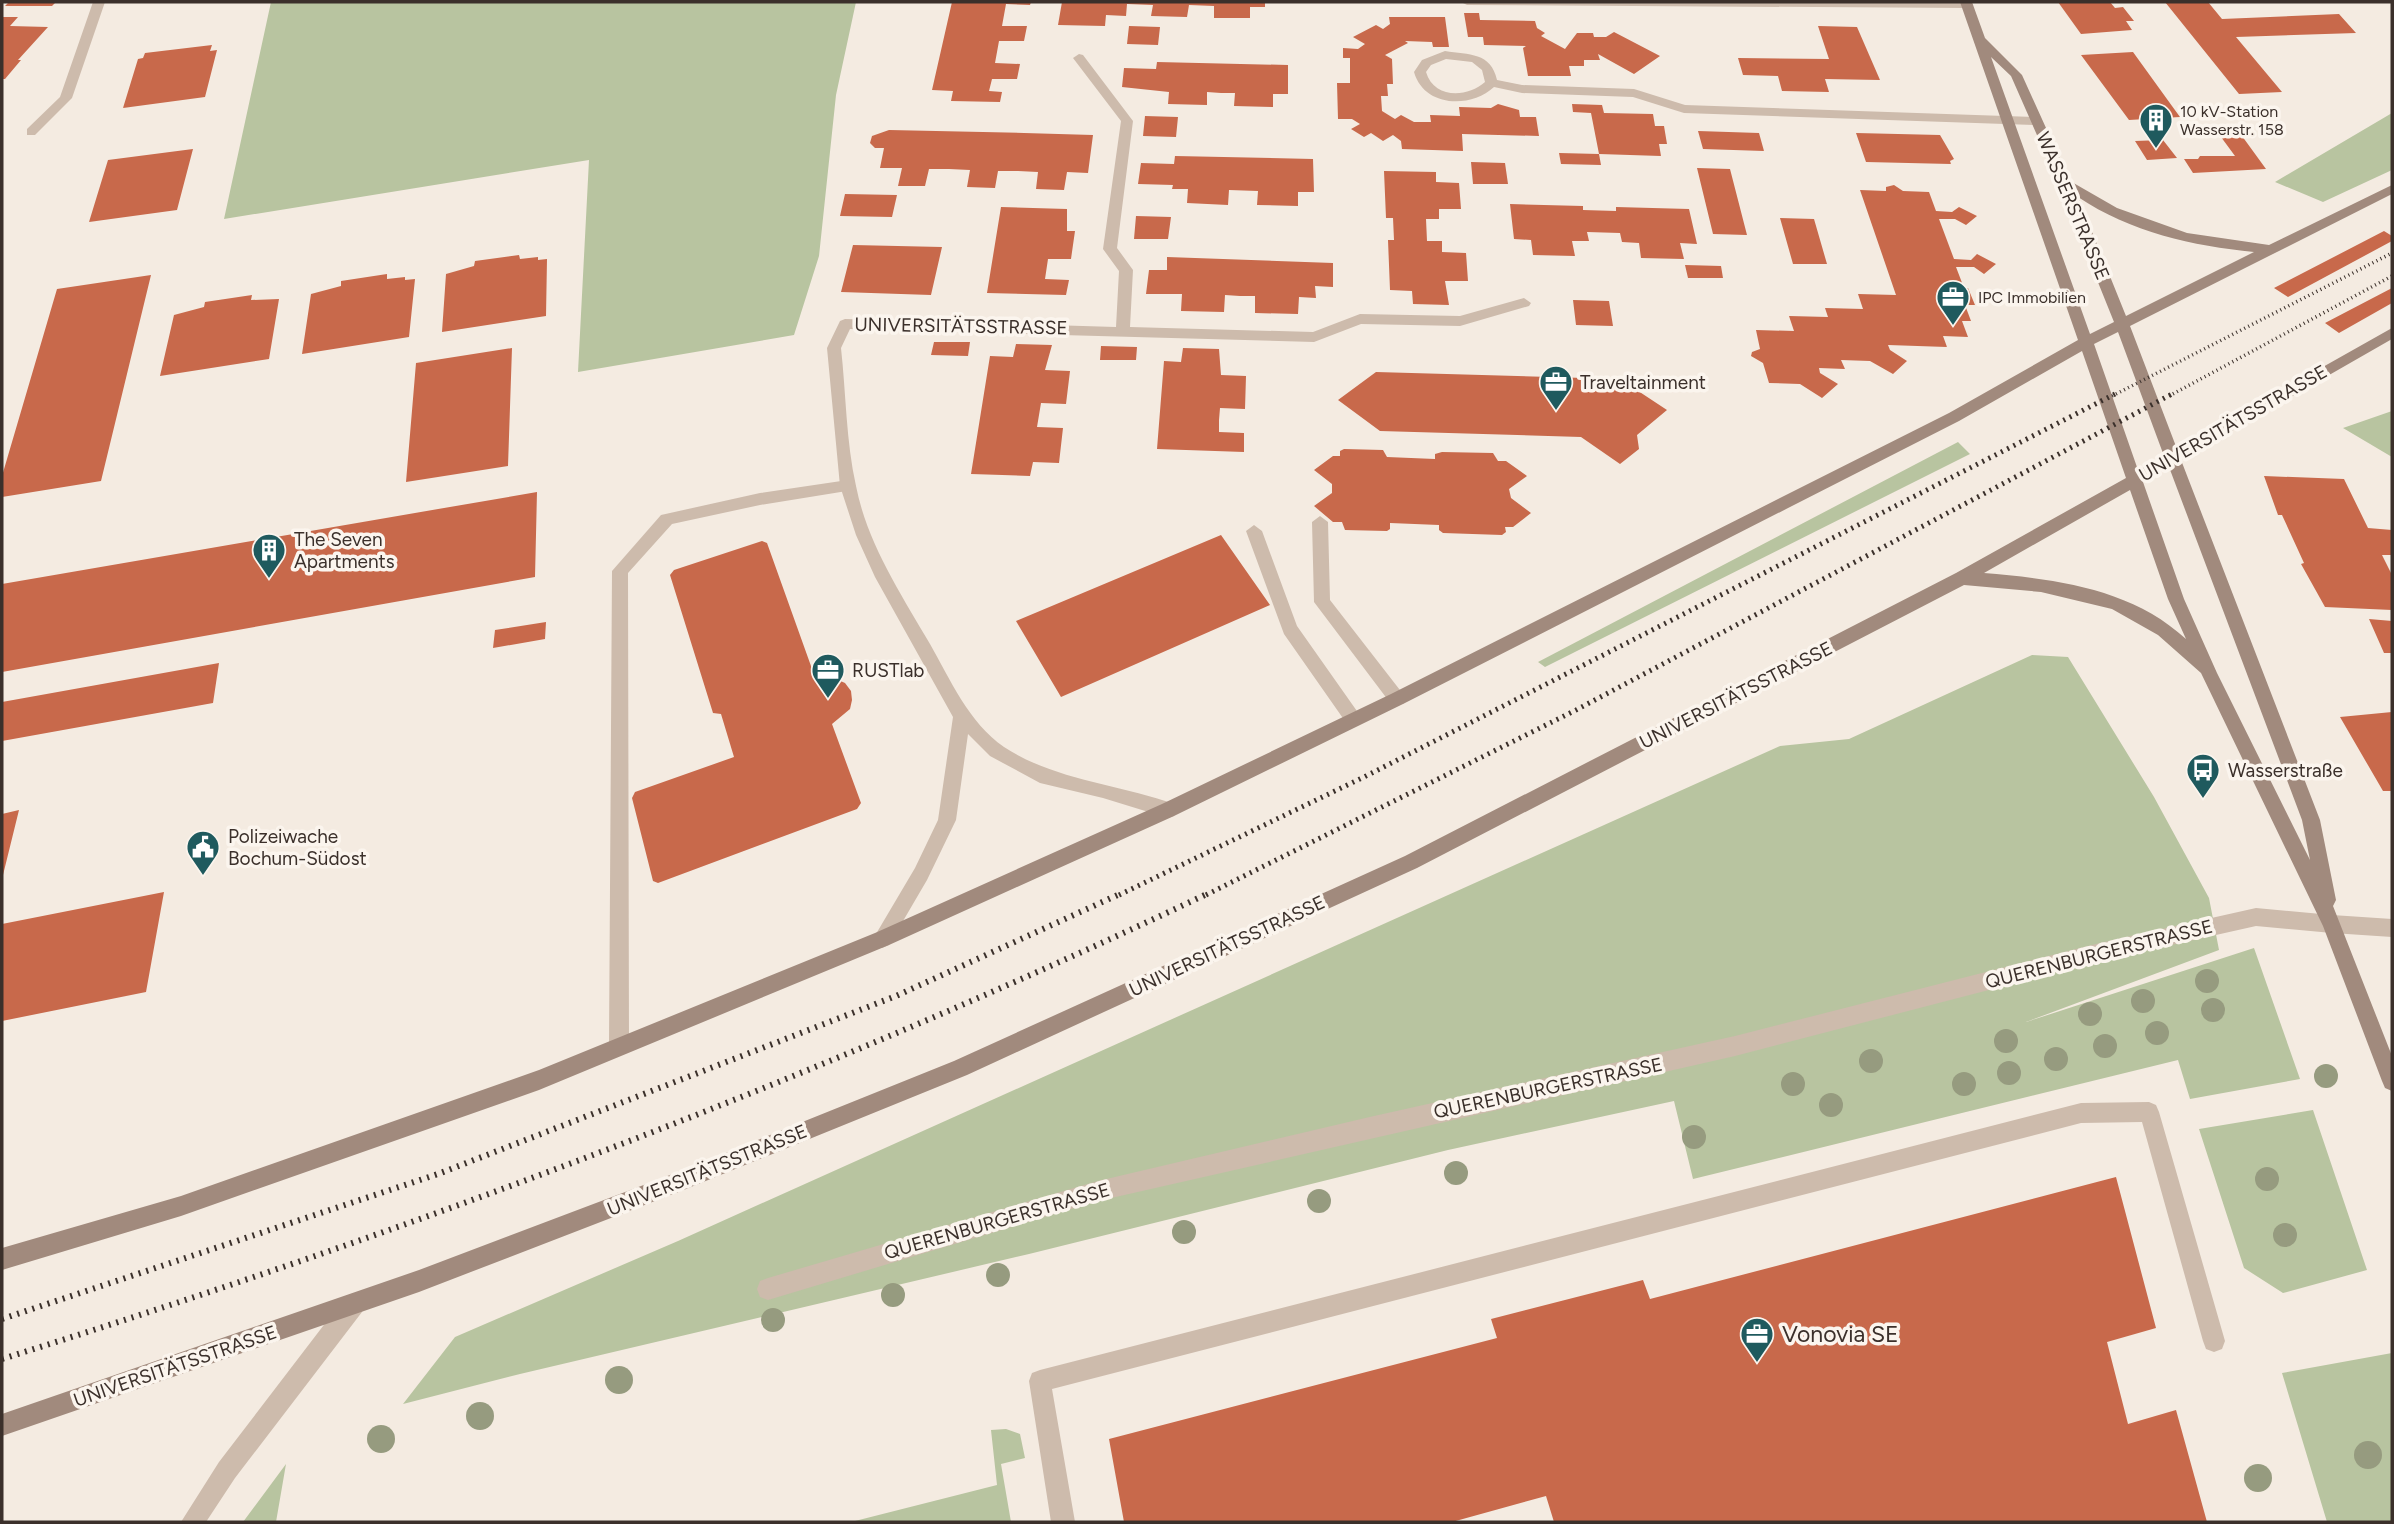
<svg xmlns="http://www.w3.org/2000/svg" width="2394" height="1524" viewBox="0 0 2394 1524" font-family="Figtree,sans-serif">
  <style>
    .green { fill: #b8c4a0 }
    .building { fill: #c8694b }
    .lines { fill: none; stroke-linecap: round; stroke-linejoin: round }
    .service { fill: #cdbbac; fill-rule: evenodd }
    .minor { fill: #cdbbac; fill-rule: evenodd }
    .secondary { fill: #a18a7d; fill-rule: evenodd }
    .rail-far2 { stroke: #3b302b; stroke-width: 3.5; stroke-dasharray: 1 3.5; stroke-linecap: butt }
    .rail-far1 { stroke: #3b302b; stroke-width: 5; stroke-dasharray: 2 5; stroke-linecap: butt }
    .rail { stroke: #3b302b; stroke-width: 6; stroke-dasharray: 2 6; stroke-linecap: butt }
    .tree { fill: #969b7f }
    .labels { text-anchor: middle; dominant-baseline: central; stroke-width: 7; stroke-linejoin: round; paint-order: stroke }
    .far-poi-label { font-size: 16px; fill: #3b302b; stroke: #fbf5ee; text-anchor: start }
    .street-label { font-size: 19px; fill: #3b302b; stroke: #fbf5ee }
    .poi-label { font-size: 19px; fill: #3b302b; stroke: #fbf5ee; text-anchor: start }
    .near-poi-label { font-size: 23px; fill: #3b302b; stroke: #fbf5ee; text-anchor: start }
  </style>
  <rect width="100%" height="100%" fill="#f4ebe1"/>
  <path class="green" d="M271,2H856L836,95L819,256L794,335L578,372L589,160L224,219Z
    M2392,113V170L2323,202L2275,182Z
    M2392,411V457L2343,428Z
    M1958,442L1970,454L1545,667L1538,662Z
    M2032,655L2068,657L2154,797L2209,898L2219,950L2026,1022L2254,948L2300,1079L2190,1099L2178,1060L1693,1179L1674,1101L1448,1150L1029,1254L520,1374L403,1404L455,1337L678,1241L1780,746L1849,739Z
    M2313,1110L2367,1270L2283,1293L2244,1268L2199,1129Z
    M2392,1353V1522H2327L2282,1373Z
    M1006,1429L1020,1434L1025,1458L1001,1464L1011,1522H851L997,1485L991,1430Z
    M286,1464L276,1522H243Z"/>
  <path class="building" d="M9,2H56L52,6H5Z
    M952,2H1031L1030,5L1006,4L1002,26H1027L1024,41H999L995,63L1020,64L1017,79H992L989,91L1002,92L1000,102L951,101L953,91L932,90Z
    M1062,2H1265V7H1250V18H1214V6L1189,5L1187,17L1151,16L1153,5L1127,4L1126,16L1106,15L1105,26L1058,25Z
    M2058,2H2110L2115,8L2123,7L2134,21H2126L2132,30L2081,34Z
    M2165,2H2208L2222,19L2339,14L2356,33L2236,37L2282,92L2239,94Z
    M1464,13H1479L1480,20L1535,21L1537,28L1545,33L1541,36L1565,49L1577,33H1593L1594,37H1606L1614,32L1660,56L1634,74L1598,54L1600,60H1584V66H1569L1571,76H1528L1523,48L1526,46L1484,45L1483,37H1468Z
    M2,17H18L10,26L48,27L18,60H21L5,79H2Z
    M1389,17H1445L1449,47H1433L1432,42L1405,41L1408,43L1385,55L1392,59L1393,84H1387L1388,96H1381L1382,111L1395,119L1401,115L1414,122H1431L1430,115L1460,116L1459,107L1491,108L1498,104L1519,110L1520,117H1536L1539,136L1462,134L1463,151L1402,149L1401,141L1393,135L1383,141L1371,133L1364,137L1351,129L1360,124L1352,119H1338L1337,83H1350V58H1343V48L1358,49L1365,44L1353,37L1376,25L1383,29L1390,24Z
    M1129,26L1160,27L1158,45L1127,44Z
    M1818,26L1857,27L1880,80L1825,79L1829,92L1782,91L1778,76L1743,75L1738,58L1829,59Z
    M212,45L210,51L217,50L205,97L123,108L138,59L143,58L145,53Z
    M2133,52L2172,106L2180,117L2129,120L2081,55Z
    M1157,62L1288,65V94H1273V107L1234,106L1235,93H1221L1207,92V105L1168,104L1169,92L1122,87L1124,68L1156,69Z
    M1572,104L1602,105L1604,113L1653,114L1655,126H1664L1667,144H1659L1661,156L1599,154L1591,113L1573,112Z
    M1145,116L1178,117L1176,137L1143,136Z
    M889,130L1024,133L1093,135L1088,173L1067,172L1064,190L1036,189L1038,172L1018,171H998L995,188L967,187L970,170L949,169H929L925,186H898L902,168H880L884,148H875L870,143L872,136Z
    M1698,131L1759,133L1764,151L1703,149Z
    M1856,133L1940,135L1954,159L1950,161L1951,164L1866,162Z
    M2242,136L2266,169L2193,173L2184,159H2198L2200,156H2235L2221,137Z
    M2163,140L2177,158L2147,160L2135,141Z
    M193,149L177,210L89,222L108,160Z
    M1559,153L1599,154L1601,165L1561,164Z
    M1175,156L1313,159L1314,192H1298V206L1257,205L1258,191L1229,190L1228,205L1187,203L1188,189H1172L1173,185L1138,184L1141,163L1174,164Z
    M1471,162L1505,163L1508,184H1473Z
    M1697,168L1730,169L1747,235L1713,234Z
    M1384,171L1436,172V182L1459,183L1461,209H1439V219H1426L1427,241H1442V252L1466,253L1468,281H1445L1449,305L1413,304L1412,291L1390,290L1388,240H1394L1393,218H1386Z
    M1894,185L1903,191L1929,192L1936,211L1952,212L1959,207L1977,216L1966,225L1955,219H1939L1954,259L1971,260L1977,254L1996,264L1984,274L1974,267H1956L1964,288H1968L1975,305H1965L1971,321H1962L1968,337L1943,336L1947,347L1888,345L1890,350L1907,361L1893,374L1870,361L1841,360L1845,369L1819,368L1820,373L1838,384L1822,398L1800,384L1769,383L1763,363L1751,356L1752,352L1760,349L1756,330L1794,331L1789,316L1828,317L1825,308L1863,309L1858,294L1896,295L1860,190L1886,191V187Z
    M845,194L897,195L892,217L840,216Z
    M1510,204L1583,206V210L1616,211V207L1689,209L1697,244L1680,243L1684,259L1641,258L1639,243L1622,242L1620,233L1587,232L1589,241H1572L1575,256L1533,255L1531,240L1514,239Z
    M1001,207L1067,209V231H1075L1071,259H1048L1045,279L1069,280L1066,295L987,293Z
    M1136,216L1171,217L1168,239H1134Z
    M1780,218L1814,219L1827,264H1793Z
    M2384,231L2392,236V241L2288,297L2274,288Z
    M853,245L942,247L931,295L841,292Z
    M519,255L520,259L538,257V260L547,259L546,316L442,332L446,274L474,266L475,261Z
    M1167,257L1333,263V287L1315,286L1316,298L1299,297L1298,314L1255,313V296H1240L1225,295L1224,312L1181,311L1182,294H1146L1149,270H1167Z
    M1685,265L1721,266L1723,278H1688Z
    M387,274V279L405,277V280L415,279L409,337L302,354L311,294L341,286V281Z
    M151,275L101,481L2,497V476L57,289Z
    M2392,288V303L2339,333L2325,323Z
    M252,295L251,300L279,299L269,359L160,376L174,315L204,307L205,302Z
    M1573,300L1609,301L1613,326L1576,325Z
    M934,342H970L968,356L931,355Z
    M1016,344L1052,345L1045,370L1070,371L1066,404L1041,403L1037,427L1063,428L1059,463L1033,462L1030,476L971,474L990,356L1013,357Z
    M1101,346L1137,347L1136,360H1100Z
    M512,348L508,466L406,482L416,363Z
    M1183,348L1219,349L1221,375L1246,376L1245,409L1220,408L1219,420V432L1244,433V452L1157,449L1164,361L1181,362Z
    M1376,372L1620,379L1667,410L1637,435L1639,449L1620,464L1581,437L1380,431L1338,400Z
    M1344,449L1383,450L1387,457L1435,459V454L1442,452L1493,453L1498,461H1506L1527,476L1509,489L1511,498L1531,513L1513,527H1505L1506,532L1502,535L1443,533L1439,530V525L1390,523V529L1387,531L1345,530L1342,522H1333L1314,506L1332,493V484L1314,470L1333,456H1340V451Z
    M2264,476L2344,479L2368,528L2392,530V555H2382L2392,575V610L2325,607L2301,564L2304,563L2282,515H2278Z
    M537,492L535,577L2,672V584Z
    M1221,535L1270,605L1061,697L1016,621Z
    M762,541L767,543L816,680L836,679L845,683L851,691L852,700L850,709L832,724L861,803L857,809L658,883L653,881L632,798L635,792L734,757L721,714L713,713L670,575L674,570Z
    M2369,619L2392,621V653H2384Z
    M546,622L545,639L493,648L495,630Z
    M219,663L213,703L2,741V702Z
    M2392,712V791H2383L2340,717Z
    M19,810L3,875H2V814Z
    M164,892L146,992L2,1021V924Z
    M2116,1177L2156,1328L2107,1342L2128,1424L2176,1410L2207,1522H1554L1546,1496L1452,1522H1124L1109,1439L1497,1338L1491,1319L1643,1280L1650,1299Z"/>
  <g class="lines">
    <path class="service" d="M1445,51C1469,55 1491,52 1497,80L1522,85L1634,89L1685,105L2036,117L2042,121L2036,125L1684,113L1633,97L1522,93L1494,87C1470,109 1424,107 1414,72L1422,60ZM1446,59L1472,62L1482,70L1485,82C1467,98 1434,99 1426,72L1431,65Z
      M848,480L856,486L853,490L760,505L672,524L628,573L629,1046L626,1053L619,1056L612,1053L609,1046L612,571L661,515L760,493Z
      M1320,516L1328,522L1330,600L1403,694L1406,699L1403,704H1391L1314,602L1312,522Z
      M1254,525L1262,531L1297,626L1359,714L1362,719L1359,724L1353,726L1347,724L1284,634L1246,531Z
      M2256,908L2332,915L2339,918L2341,924L2339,930L2332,933L2256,926L2100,961L1735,1056L1098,1201L768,1300L760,1297L757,1289L760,1281L768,1278L1098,1181L1374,1116L1735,1036L2100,943Z
      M2149,1102L2156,1105L2159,1112L2225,1341L2222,1349L2214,1352L2206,1349L2203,1341L2142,1122L2081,1123L1052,1389L1075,1522H1051L1029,1381L1032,1373L1040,1370L2081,1103Z
      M354,1293L362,1296L365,1304L362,1312L235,1478L206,1522H181L219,1462L346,1296Z"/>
    <path class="minor" d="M93,2H105L72,98L35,135H27V129L60,97Z
      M1461,2H1968L1973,5L1967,8L1467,5Z
      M1079,54L1083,55L1133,121L1117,248L1133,270L1130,327L1313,332L1360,314L1460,316L1524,298L1531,303L1529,306L1460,326L1361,324L1314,342L850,329L841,348C846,393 846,441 856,486C867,543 901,594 930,644C950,679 969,723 1004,747C1054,780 1118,784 1174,804L1177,810L1174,816L1168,818L1103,798L1040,783L990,756L968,734L956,820L927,880L889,945L882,948L875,945L873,939L915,868L938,820L953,717L875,577L856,535L840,486L827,348L840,321L845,319L1116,327L1119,271L1103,249L1121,121L1073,58Z
      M2332,915L2392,919V937L2332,933L2325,930L2323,924L2325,918Z"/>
    <path class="secondary" d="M1960,2H1972L1985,38L2022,75L2070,181L2117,208L2187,233L2269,245L2392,185V194L2130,326L2177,449L2392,328V339L2181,460L2320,820L2336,900L2333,906L2392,1056V1091L2385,1088L2382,1081L2323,926L2201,673L2158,635L2112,609L2041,592L1964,585L1417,868L967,1075L686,1189L419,1292L2,1436V1414L419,1270L686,1169L954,1061L1405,856L1956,573L2126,478L2082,351L1959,421L1403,704L1174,816L889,945L539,1090L181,1216L2,1270V1248L181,1196L539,1070L875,933L1162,804L1391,694L1949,413L2078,340ZM1991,57L2011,76L2058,183L2114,322L2090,334ZM2078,197C2130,232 2193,246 2254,252L2126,316ZM2118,332L2164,456L2138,470L2094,344ZM2169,467L2302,820L2310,860L2217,673L2184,599L2143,482ZM2130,490L2168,599L2186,639C2131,588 2055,579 1984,573Z"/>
    <path class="rail-far2" d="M2112,396L2392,253
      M2169,396L2392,276"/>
    <path class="rail-far1" d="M1119,895L1364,777L2115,394
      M1206,895L1576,710L2172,394"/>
    <path class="rail" d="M2,1319L438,1174L896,996L1122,893
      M2,1359C412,1231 821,1077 1209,893"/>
  </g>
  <g class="tree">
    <circle cx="2207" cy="981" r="12"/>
    <circle cx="2143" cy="1001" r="12"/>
    <circle cx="2213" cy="1010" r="12"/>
    <circle cx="2090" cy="1014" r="12"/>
    <circle cx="2157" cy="1033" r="12"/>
    <circle cx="2006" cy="1041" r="12"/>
    <circle cx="2105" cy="1046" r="12"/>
    <circle cx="2056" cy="1059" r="12"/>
    <circle cx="1871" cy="1061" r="12"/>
    <circle cx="2009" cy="1073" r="12"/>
    <circle cx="2326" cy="1076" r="12"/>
    <circle cx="1793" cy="1084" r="12"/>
    <circle cx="1964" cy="1084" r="12"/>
    <circle cx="1831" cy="1105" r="12"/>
    <circle cx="1694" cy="1137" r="12"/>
    <circle cx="1456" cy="1173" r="12"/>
    <circle cx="2267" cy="1179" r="12"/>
    <circle cx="1319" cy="1201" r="12"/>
    <circle cx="1184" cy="1232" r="12"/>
    <circle cx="2285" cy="1235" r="12"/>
    <circle cx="998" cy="1275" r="12"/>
    <circle cx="893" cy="1295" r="12"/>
    <circle cx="773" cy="1320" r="12"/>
    <circle cx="619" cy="1380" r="14"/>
    <circle cx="480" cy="1416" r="14"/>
    <circle cx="381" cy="1439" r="14"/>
    <circle cx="2368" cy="1455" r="14"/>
    <circle cx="2258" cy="1478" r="14"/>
  </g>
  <defs>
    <symbol id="building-pin" viewBox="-11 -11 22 30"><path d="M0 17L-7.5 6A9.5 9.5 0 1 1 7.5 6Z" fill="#1f5a5e" stroke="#fbf5ee"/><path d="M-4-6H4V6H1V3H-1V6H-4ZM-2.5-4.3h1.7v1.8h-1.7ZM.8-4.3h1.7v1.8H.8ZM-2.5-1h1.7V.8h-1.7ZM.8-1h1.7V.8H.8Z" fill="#fff"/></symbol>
    <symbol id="office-pin" viewBox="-11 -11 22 30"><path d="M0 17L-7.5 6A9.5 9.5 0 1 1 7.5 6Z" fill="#1f5a5e" stroke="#fbf5ee"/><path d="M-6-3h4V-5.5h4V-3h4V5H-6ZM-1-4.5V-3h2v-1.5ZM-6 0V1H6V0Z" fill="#fff"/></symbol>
    <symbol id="bus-pin" viewBox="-11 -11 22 30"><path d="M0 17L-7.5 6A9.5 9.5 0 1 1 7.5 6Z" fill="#1f5a5e" stroke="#fbf5ee"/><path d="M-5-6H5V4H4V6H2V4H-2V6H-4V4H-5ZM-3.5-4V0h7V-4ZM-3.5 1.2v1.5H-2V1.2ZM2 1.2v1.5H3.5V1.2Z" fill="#fff"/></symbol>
    <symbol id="civic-pin" viewBox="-11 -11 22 30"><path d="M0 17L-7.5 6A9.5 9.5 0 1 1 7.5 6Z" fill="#1f5a5e" stroke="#fbf5ee"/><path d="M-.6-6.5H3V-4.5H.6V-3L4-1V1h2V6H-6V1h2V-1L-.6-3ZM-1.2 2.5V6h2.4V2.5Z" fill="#fff"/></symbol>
  </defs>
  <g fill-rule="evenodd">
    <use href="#building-pin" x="2137" y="101" width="38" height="52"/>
    <use href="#office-pin" x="1934" y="278" width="38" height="52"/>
    <use href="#office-pin" x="1537" y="363" width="38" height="52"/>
    <use href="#building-pin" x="250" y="531" width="38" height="52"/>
    <use href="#office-pin" x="809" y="651" width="38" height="52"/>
    <use href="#bus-pin" x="2184" y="751" width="38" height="52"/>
    <use href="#civic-pin" x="184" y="828" width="38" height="52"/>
    <use href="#office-pin" x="1738" y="1315" width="38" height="52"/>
  </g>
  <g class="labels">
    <g class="far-poi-label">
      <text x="2180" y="111">10 kV-Station<tspan x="2180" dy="18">Wasserstr. 158</tspan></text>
      <text x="1978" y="297">IPC Immobilien</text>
    </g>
    <g class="street-label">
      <text transform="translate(2073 206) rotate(67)">WASSERSTRASSE</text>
      <text transform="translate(961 326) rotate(1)">UNIVERSITÄTSSTRASSE</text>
      <text transform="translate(2233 423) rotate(-30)">UNIVERSITÄTSSTRASSE</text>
      <text transform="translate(1736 695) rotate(-27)">UNIVERSITÄTSSTRASSE</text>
      <text transform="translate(1227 946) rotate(-25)">UNIVERSITÄTSSTRASSE</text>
      <text transform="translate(2099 954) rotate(-14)">QUERENBURGERSTRASSE</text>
      <text transform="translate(1548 1088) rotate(-12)">QUERENBURGERSTRASSE</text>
      <text transform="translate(707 1170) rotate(-22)">UNIVERSITÄTSSTRASSE</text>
      <text transform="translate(997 1221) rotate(-16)">QUERENBURGERSTRASSE</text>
      <text transform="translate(175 1366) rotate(-19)">UNIVERSITÄTSSTRASSE</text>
    </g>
    <g class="poi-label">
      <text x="1580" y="382">Traveltainment</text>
      <text x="294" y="539">The Seven<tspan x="294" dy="22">Apartments</tspan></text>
      <text x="852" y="670">RUSTlab</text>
      <text x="2228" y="770">Wasserstraße</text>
      <text x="228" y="836">Polizeiwache<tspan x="228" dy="22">Bochum-Südost</tspan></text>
    </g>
    <g class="near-poi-label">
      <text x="1782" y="1334">Vonovia SE</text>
    </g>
  </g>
  <rect width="2394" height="1524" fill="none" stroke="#3b302b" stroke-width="7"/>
</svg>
